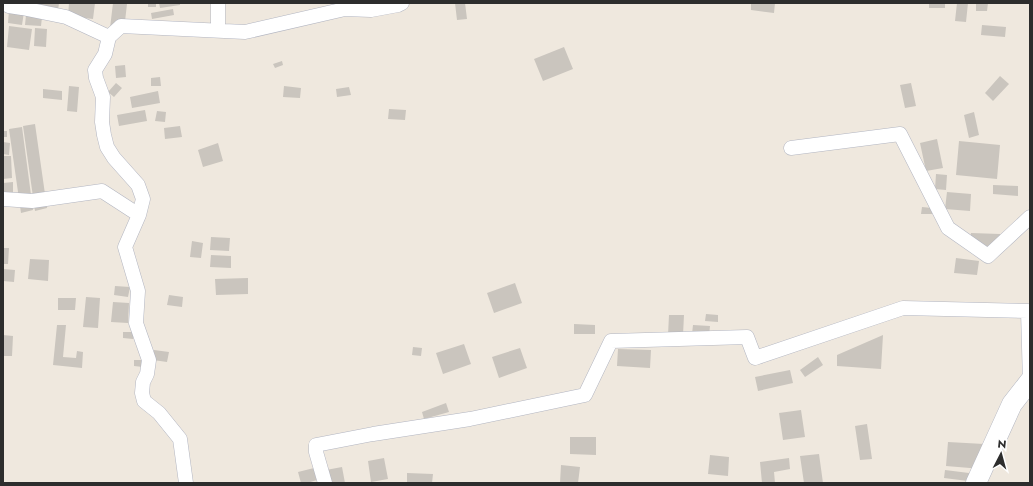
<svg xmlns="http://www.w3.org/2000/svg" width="1033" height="486" viewBox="0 0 1033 486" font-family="Jost,sans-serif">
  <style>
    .building { fill: #cac5be }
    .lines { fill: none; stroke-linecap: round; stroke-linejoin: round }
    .street-casing { stroke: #b2b5c1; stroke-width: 15 }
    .secondary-casing { stroke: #b2b5c1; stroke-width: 21 }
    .street { stroke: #fff; stroke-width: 14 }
    .secondary { stroke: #fff; stroke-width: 20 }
  </style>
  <rect width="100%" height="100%" fill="#efe8de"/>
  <path class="building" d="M37,3H59L58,11L37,8Z
    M69,3H95L93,19L68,16Z
    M113,3L127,4L124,30L110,28Z
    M148,3H156V7H148Z
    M159,3H180V5L160,8Z
    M455,3H465L467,19L457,20Z
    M751,3H775L774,13L751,10Z
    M929,3H945V8H929Z
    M957,3H968L966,22L955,21Z
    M976,3H988L987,11H976Z
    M173,9L174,15L152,19L151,13Z
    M9,10L24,12L22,25L8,23Z
    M26,15L42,17L41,26L25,25Z
    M982,25L1006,27L1005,37L981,35Z
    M9,26L32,29L29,50L7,47Z
    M35,28L47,29L46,47L34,46Z
    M564,47L573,69L543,81L534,59Z
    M282,61L283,65L275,68L273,64Z
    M125,65L126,77L116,78L115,66Z
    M1000,76L1009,84L993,101L985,93Z
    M160,77L161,86H151V78Z
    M116,83L122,88L114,97L108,92Z
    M911,83L916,106L905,108L900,85Z
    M69,86L79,87L77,112L67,111Z
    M284,86L301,88L300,98L283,97Z
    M349,87L351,95L337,97L336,89Z
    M43,89L62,91V100L43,98Z
    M158,91L160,103L132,108L130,97Z
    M389,109L406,110L405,120L388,119Z
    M145,110L147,121L119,126L117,115Z
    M157,111L166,112L165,122L155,121Z
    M974,112L979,135L969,138L964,115Z
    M35,124L47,208L35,211L23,126Z
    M180,126L182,137L165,139L164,128Z
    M22,127L33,210L21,213L9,129Z
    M3,131H7V137H3Z
    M937,139L943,168L926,171L920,143Z
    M959,141L1000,145L997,179L956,175Z
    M3,142L10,143L9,155L3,154Z
    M218,143L223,161L203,167L198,150Z
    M3,156H11L12,178L3,179Z
    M936,174L947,175L946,190L935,189Z
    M13,182V199L3,200V183Z
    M993,185L1018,186V196L993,194Z
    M947,192L971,194L970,211L945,209Z
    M922,207L932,208V214H921Z
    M971,233L1000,234L999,251L970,250Z
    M211,237L230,238L229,251L210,250Z
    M192,241L203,243L201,258L190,257Z
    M3,248H9L8,264H3Z
    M211,255L231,256V268L210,267Z
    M956,258L979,261L977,275L954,273Z
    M30,259L49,260L48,281L28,279Z
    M3,269L15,270L14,282L3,281Z
    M248,278V294L216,295L215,279Z
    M515,283L522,303L494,313L487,293Z
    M115,286L130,287L128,297L114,295Z
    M169,295L183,297L182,307L167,305Z
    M86,297L100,298L98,328L83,327Z
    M58,298H76L75,310H58Z
    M113,302L129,303L128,323L111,322Z
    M706,314L718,315V322L705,321Z
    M669,315H684L683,335H668Z
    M574,324L595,325V334H574Z
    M57,325H66L63,357L76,358L77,351L83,352L82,368L53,365Z
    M693,325L710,326L709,336L692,334Z
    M123,332H133V339L123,338Z
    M3,335L13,336L12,356H3Z
    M883,335L881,369L837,366V355Z
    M464,344L471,364L443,374L436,353Z
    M413,347L422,348L421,356L412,355Z
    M520,348L527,368L499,378L492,357Z
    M618,349L651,350L650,368L617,366Z
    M154,350L169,352L167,362L153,360Z
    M818,357L823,365L805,377L800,370Z
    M134,360H144L143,367L134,366Z
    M790,370L793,383L758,391L755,377Z
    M446,403L449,412L424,419L422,412Z
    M801,410L805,437L783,440L779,413Z
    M867,424L872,459L860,460L855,426Z
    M570,437H596V455L570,454Z
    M948,442L984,444L982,469L946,466Z
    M819,454L823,483H804L800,456Z
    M710,455L729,457L728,476L708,474Z
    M384,458L388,479L371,482L368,461Z
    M789,458L790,469L774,472L775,483H762L760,462Z
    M561,465L580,467L578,483H560Z
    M342,467L345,483H328L326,470Z
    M314,468L317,480L307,483H301L298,472Z
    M945,470L977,474L976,482L944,478Z
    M407,473L433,474L432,483H407Z"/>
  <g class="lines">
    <defs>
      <path id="street" d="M3,3L9,6L22,8L66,17L109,37L121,26L245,32L345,9L371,10L398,5L402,3
        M218,3V30
        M109,37L105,54L95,70L96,78L103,97L102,122L104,135L107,147L114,158L138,185L143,199L139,215L125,247L138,291L136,323L149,360L147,374L143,382L142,393L144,401L159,413L180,439L186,483
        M791,148L900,134L948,228L988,256L1030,217
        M3,199L32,201L102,191L139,215
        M325,483L316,452V445L373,434L470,419L585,395L611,341L747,337L755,358L903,308L1028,311L1030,382"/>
      <path id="secondary" d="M976,483L1012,404L1030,381"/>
    </defs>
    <use href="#street" class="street-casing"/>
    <use href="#secondary" class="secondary-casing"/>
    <use href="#street" class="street"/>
    <use href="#secondary" class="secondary"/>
  </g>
  <rect width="1033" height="486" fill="none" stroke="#2d2d2d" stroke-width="8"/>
  <g transform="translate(1001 454) rotate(6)" stroke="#ffffff" stroke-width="3" paint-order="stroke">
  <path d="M0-3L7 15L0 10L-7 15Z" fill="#2d2d2d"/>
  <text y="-6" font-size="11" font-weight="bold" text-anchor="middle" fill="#2d2d2d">N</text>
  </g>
</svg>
